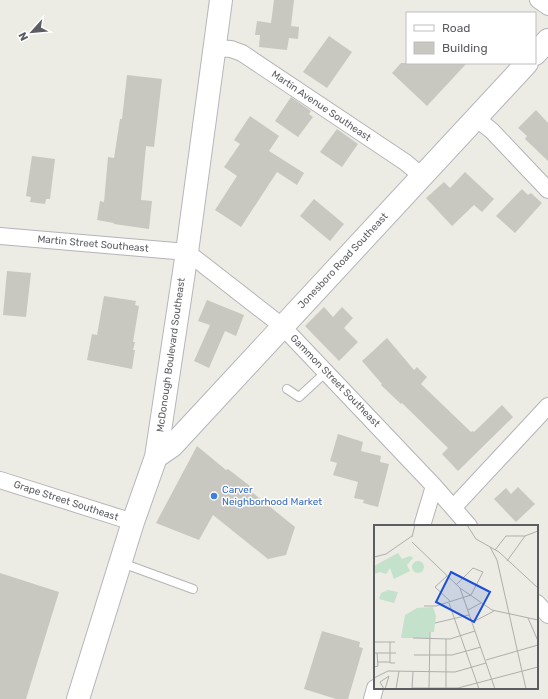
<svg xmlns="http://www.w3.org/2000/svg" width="548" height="699" viewBox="0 0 548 699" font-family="Rubik,sans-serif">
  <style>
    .building { fill: #c8c7c0 }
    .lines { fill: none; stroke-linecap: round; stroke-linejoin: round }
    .lane-casing { stroke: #b4b4b9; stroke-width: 10 }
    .street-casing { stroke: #b4b4b9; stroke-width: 18 }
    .secondary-casing { stroke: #b5b6bc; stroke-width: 24 }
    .lane { stroke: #fff; stroke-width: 8 }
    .street { stroke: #fff; stroke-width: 16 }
    .secondary { stroke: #fff; stroke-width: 22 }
    .shop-dot { fill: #3f7fe0; stroke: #fff; stroke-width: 1.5 }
    .labels { text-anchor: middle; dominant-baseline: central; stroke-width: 3; stroke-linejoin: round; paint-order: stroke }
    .street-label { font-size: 10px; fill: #5c5d62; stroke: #fff }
    .shop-label { font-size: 10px; fill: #366cbe; stroke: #fff; text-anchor: start }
    .inset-road { fill: none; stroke: #aeafac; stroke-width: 1 }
    .view { fill: #1d4ed8; fill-opacity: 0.15; stroke: #1d4ed8; stroke-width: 2 }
    .inset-edge { fill: none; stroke: #5c5d62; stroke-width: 2 }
  </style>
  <rect width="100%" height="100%" fill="#ecece4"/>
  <path class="building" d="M274,0H294L291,26L299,27L298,39L289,38L287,50L259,47L260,35H255L257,21L271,23Z
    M329,36L352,52L327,88L303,72Z
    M401,63H467L427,106L392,73Z
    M127,75L162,79L154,147L146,146L141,200L152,201L149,229L114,224V223L97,220L100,201L104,202L108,157L114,158L120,119H122Z
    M291,97L311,111L309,114L313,117L298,137L275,121Z
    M536,110L548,123V161L525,139L527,136L518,128Z
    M250,116L279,136L269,151L304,173L297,185L277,172L241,227L215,210L237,176L224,167L240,144L234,140Z
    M337,129L358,144L342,167L320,152Z
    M32,156L55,159L50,199H46L45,204L30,202L31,197L26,196Z
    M465,172L494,199L482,212L474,205L452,226L426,198L444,182L450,188Z
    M522,189L528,195L531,193L542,203L515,233L496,216Z
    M314,199L344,224L330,241L300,216Z
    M7,271L31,273L26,317L3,315Z
    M104,296L136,301L135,305L139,306L133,342H135L133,350H135L132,369L87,360L92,334L97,335Z
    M207,300L244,315L236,336L225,331L209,368L194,361L210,325L198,321Z
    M324,307L333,317L342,307L353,318L344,328L358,342L339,361L305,326Z
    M387,338L414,370L417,367L427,377L421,384L471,432L473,431L474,432L502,405L513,417L458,471L442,454L448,448L402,403L401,404L381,385L382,384L362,361Z
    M338,434L363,442L361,451L381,456L380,462L389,464L378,507L363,503L364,500L354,498L358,482L333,475L337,463L330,461Z
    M197,446L226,470L228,469L250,486L248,489L295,527L286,555L268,559L213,515L199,540L156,523Z
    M518,487L535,504L516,522L494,499L506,488L511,494Z
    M0,573L59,592L26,699H0Z
    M322,631L360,642L359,647L363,648L348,699H336L304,689Z"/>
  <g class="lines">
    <defs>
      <path id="lane" d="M287,389L299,397L326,372
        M122,563L193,589"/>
      <path id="street" d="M538,0L548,7
        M215,48L231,49L242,53L405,162L422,176
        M476,118L492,131L548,190
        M0,236L187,252L282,326L434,486L469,526
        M0,480L133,522
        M453,508L548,406
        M422,526L434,486
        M537,603L548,615
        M372,699L375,688"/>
      <path id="secondary" d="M535,54L548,40
        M156,457L172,446L527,63
        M78,699L133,522L156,457L187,252L221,0"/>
    </defs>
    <use href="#lane" class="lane-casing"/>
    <use href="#street" class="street-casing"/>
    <use href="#secondary" class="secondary-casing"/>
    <use href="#lane" class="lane"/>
    <use href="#street" class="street"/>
    <use href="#secondary" class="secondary"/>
  </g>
  <circle class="shop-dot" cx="214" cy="496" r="4"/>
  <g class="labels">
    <g class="street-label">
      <text transform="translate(321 106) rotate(34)">Martin Avenue Southeast</text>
      <text transform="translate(93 244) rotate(5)">Martin Street Southeast</text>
      <text transform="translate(343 261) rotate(-47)">Jonesboro Road Southeast</text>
      <text transform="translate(171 355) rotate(-82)">McDonough Boulevard Southeast</text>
      <text transform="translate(335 381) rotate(46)">Gammon Street Southeast</text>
      <text transform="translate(66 501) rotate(18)">Grape Street Southeast</text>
    </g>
    <g class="shop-label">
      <text x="222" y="490">Carver<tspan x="222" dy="12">Neighborhood Market</tspan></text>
    </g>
  </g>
  <g transform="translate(374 525)">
    <rect width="164" height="164" fill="#ecece4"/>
    <path d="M24,28L28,34L36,31L39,33L33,40L36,46L20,54L16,43L12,49L6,47L0,49V41ZM38 42a6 6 0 1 1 12 0a6 6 0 1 1-12 0ZM14,65L24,67L20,78L5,74L7,68ZM59,82L62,91L60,107H55V113H27L31,90L43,83Z" fill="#c3e1cb"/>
    <path class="inset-road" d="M93,0L102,14L125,27L164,63M151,11L164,6M38,12L41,0M38,17L86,63L118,85L164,95M116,22L123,35L152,164M121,25L132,11H151M0,32L12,29L38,11M133,36L151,11M73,51L61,62L77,77M86,63L121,164M75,78L105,164M50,81H62L97,70L109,47L99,43L83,59M94,85L107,78M154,93L164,116M99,97L120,86M61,98L95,90M39,113L76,114L101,106M0,117H21M16,117V138H21M0,128H22M40,130H78L107,122M112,135L164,120M3,137H16M0,142L4,141L3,128M0,153L14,146L81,147L112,138M38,163H84L164,142M10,164L6,157L15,151L11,164M22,164L25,146M38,164L39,147M55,164L56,107M72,164V114"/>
    <path class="view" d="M77,47L116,67L100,97L62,77Z"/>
    <rect width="164" height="164" class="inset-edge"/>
  </g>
  <rect x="406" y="12" width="130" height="52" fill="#ffffff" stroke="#bebec0"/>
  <rect x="414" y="25" width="20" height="6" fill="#ffffff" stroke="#bebec0"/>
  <text x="442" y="32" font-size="12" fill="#5c5d62">Road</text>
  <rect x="414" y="42" width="20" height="12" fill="#c8c7c0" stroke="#bebec0"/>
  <text x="442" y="52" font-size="12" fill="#5c5d62">Building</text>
  <g transform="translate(32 32) rotate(243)" stroke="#ffffff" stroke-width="3" paint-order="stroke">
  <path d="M0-3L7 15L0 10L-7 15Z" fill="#5c5d62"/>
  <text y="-6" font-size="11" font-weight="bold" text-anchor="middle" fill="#5c5d62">N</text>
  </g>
</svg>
